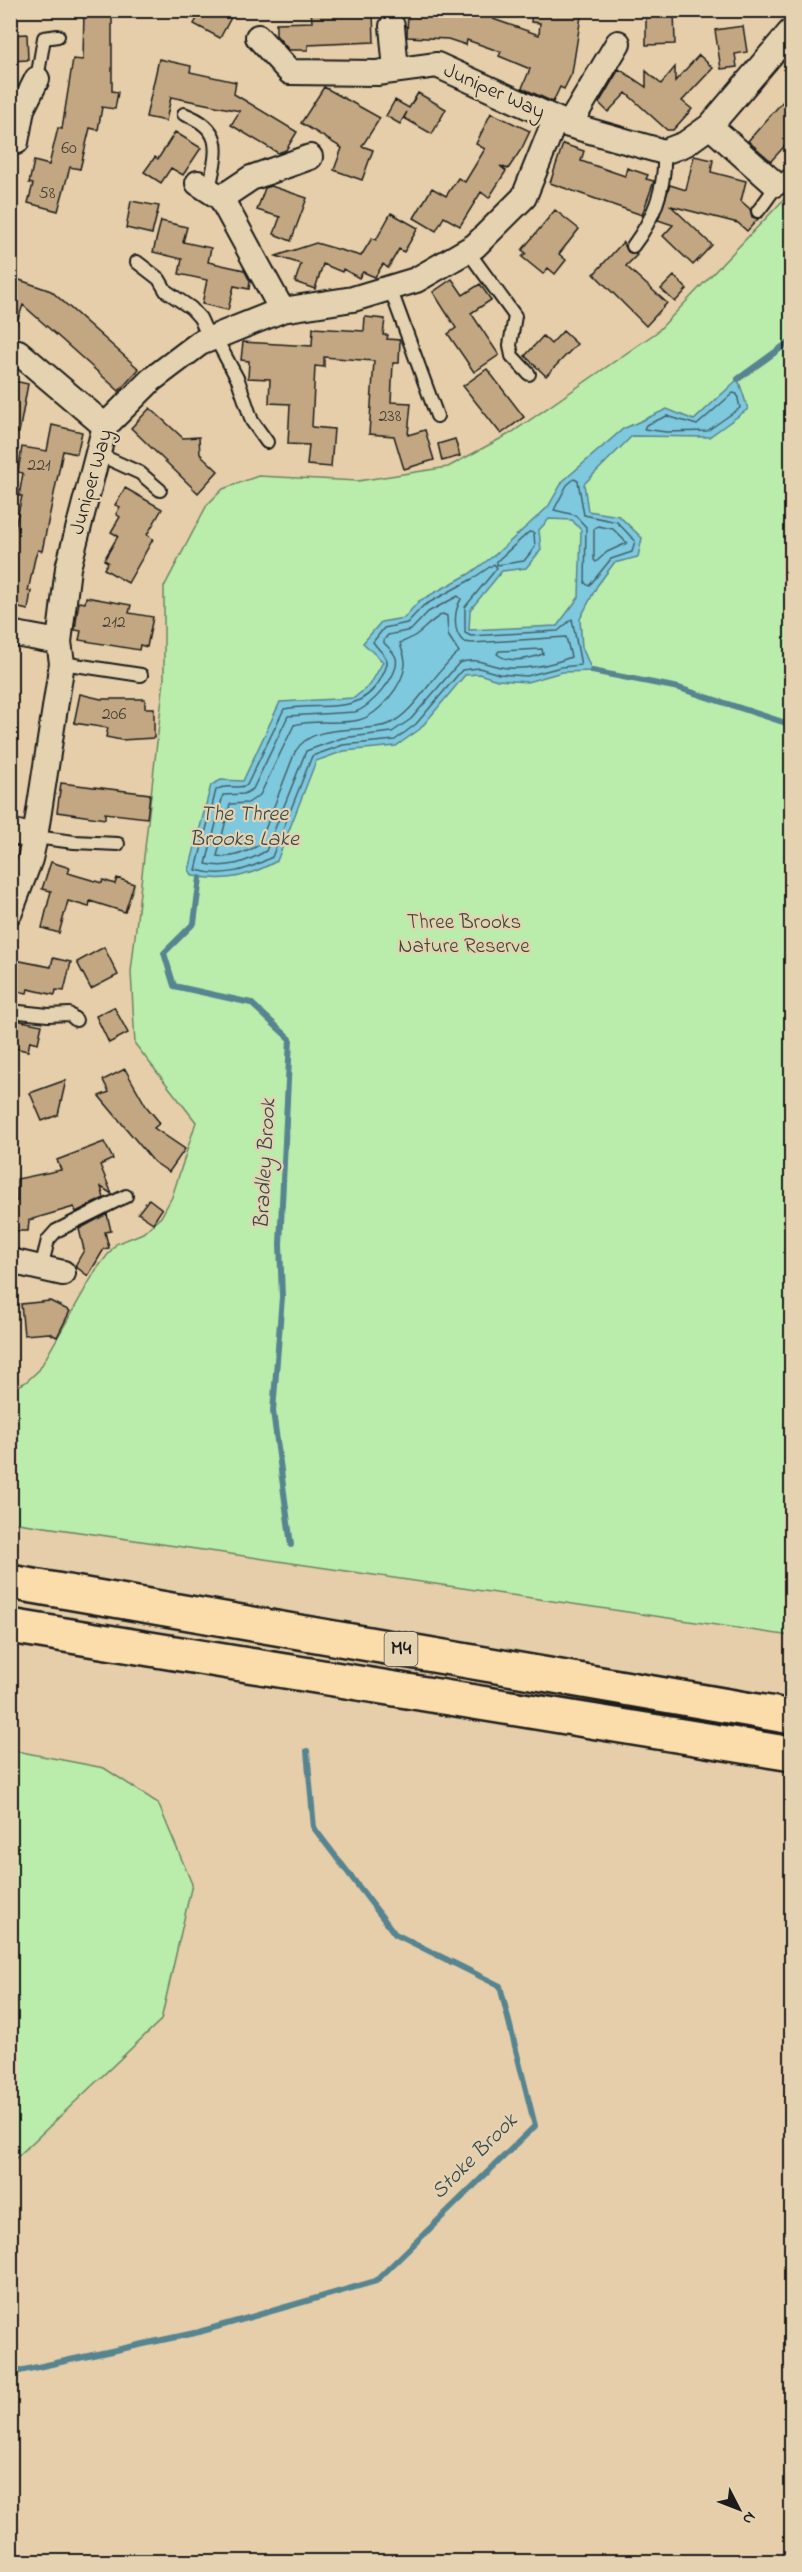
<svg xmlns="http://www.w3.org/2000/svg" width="802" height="2572" viewBox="0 0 802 2572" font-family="'Indie Flower',sans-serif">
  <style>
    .green { fill: #baecab; stroke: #6b8464; stroke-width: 1.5 }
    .water { fill: #7ec9de; stroke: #578490; stroke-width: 1.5; fill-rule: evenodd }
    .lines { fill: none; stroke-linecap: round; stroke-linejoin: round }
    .shore { stroke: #43616a; stroke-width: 1.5 }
    .stream { stroke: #578490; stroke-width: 6 }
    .building { fill: #c2a782; stroke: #1c1c1c; stroke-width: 1.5 }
    .service-casing { stroke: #1c1c1c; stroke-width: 16 }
    .minor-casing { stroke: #1c1c1c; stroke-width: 28 }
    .motorway-casing { stroke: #1c1c1c; stroke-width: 38 }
    .service { stroke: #e4d2b0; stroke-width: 12 }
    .minor { stroke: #e4d2b0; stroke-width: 24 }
    .motorway { stroke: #fbddab; stroke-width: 33 }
    .labels { text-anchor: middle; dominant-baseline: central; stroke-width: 4.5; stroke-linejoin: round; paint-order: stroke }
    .number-label { font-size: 18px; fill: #463f36 }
    .shield { fill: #e4d2b0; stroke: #585348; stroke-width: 1.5 }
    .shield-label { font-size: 20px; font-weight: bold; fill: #1c1c1c }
    .street-label { font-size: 21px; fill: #1c1c1c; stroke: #e4d2b0 }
    .park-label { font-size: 21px; fill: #3c4639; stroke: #e4d2b0 }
    .water-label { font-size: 22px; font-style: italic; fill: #34474c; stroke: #e4d2b0 }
  </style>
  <rect width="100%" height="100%" fill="#e5cea9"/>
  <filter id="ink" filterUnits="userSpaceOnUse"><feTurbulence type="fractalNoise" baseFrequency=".0167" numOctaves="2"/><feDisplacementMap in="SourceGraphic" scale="12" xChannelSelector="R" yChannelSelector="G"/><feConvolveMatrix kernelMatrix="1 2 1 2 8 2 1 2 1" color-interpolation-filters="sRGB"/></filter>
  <g filter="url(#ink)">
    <path class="green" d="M791,192V1636L11,1522V1390L26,1382L39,1370L96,1270L116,1244L143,1233L161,1217L172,1197L196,1122L135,1044L131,972L164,680V587L207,505L223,489L258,476L358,481L448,467L511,433L657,332Z
      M11,1750L104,1768L158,1803L192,1884L161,2020L11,2163Z"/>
    <path class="water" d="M738,379L748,409L709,437L632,436L584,484L588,511L619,516L642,538L638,557L614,563L597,586L580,619L582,647L592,671L562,672L527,682L497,680L479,674L465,675L420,729L396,746L344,751L316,761L277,861C247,877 227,882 193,876L189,870L211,785L221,780L243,781L280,702L354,698L370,685L383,662L363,643L381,622L404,618L419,601L469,574L496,554L548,507L563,481L623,429L667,409L694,420ZM549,519L572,520L581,530L579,597L557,626L469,630L470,610L502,571L526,568L541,550L539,530Z"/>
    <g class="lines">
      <path class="shore" d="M733,393L737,394L740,408L707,431L666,432L644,429L646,425L667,416L697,425Z
        M574,479L578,481L584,515L617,522L635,541L632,552L611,559L589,586L585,583L586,527L575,515L554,510L567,485Z
        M598,526L613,529L627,543L607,552L596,562L594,560V529Z
        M529,532L534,533L535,547L524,561L497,565V561Z
        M494,564L497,568L465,607V633L471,636L558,631L572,619L581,665L561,667L527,676L499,674L479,668L462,670L416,724L395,740L343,745L312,756L272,857C248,870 223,878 196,870L216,790C226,783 238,790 247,785L284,709C319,701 358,718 380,680C393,656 387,661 373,642L384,628L407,623L423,606L472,579Z
        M458,596L461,599C454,611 452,632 464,642L472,643L566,637L571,657C551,665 522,671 500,667C485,664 475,657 459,663L411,719L392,732L342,738L306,751L266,851C247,862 228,869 206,864L223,795L244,794L253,789L288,716L355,712C370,708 400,675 396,658C394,652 388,647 384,643V640L388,635L411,630L428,612Z
        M443,614L447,616L448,635L459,652C435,670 416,712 389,724C363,734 312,721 295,752L259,845C247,852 231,859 217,856L230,804L248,803L260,795L294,725C315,719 338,725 359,720C379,715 403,685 405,665C406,656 401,650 400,643C424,634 423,625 443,614Z
        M542,649L543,654C529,659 509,664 497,654L499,651Z"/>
      <path class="stream" d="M738,379L792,340
        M592,671L679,688L792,725
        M200,878L194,923L164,953L174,986L251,1003L290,1039L280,1244L282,1297L273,1411L291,1545
        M10,2373L199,2332L376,2281L535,2126L500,1986L395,1934L314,1828L307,1751"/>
    </g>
    <path class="building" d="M84,10H112V91L118,92L115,109L102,107L98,130L90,128L80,169L70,167L58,211L28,203L33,184L29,183L34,161L49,165L58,128L62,129L73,59L83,60Z
      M202,10H235L220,38L194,24Z
      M311,10H339V14L373,13L374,42L308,45V50H289L276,35V23L312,22Z
      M408,10H496L493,19L539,35L540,23L531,22L532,10H582L572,73L564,89L560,87L553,102L522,88L530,69L499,56L501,52L467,40L466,45L448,39L407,37Z
      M646,10H674L675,44L646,45Z
      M743,26L747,52L735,54L737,67L721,69L715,30Z
      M27,34L28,60L10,61V35Z
      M699,55L713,68L682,101L692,109L673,130H667L626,93L608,112L599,103L619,69L646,87V71L661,84L675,67V81Z
      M159,59L191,66L190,72L236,82L234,94L297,132L286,150L278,153L231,125L240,111L171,97L166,121L146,117Z
      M324,87L380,118L362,146L373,150L362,180L334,170L342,148L301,123Z
      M792,91V138L771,161L748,141Z
      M418,93L446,109L432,134L404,118L407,112L400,124L386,116L395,100L409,108Z
      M491,113L530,131L522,148L508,169L500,166L506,171L489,198L481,192L460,226L444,217L436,231L414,218L432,188L446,196L458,178L465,182L485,149L476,144Z
      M175,132L201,148L183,175L171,168L161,183L144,172L155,157L158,159Z
      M563,144L584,151L581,161L625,176L627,168L648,175L646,179L654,181L642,215L550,183Z
      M694,156L713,160L711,172L746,181L741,201L750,209L752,217L758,219L747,231L738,223L671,206L712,245L693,265L663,236L673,225L658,220L670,185L686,190Z
      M271,186L307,198L291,241L274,234L280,217L257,210L265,188Z
      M131,201L159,206L152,234L126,228Z
      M555,210L579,229L559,254L566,260L555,274L548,268L543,274L522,257L526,253L522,250Z
      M391,213L418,228L404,252L399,249L388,268L383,264L375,277L363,272L359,278L343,269L342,272L323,264L315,289L295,282L301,264L276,256L316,243L361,256L372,238L376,240Z
      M161,221L187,227L183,242L211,248L208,262L244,270L250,281L249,289L234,286L228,310L202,304L207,280L179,274L182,259L153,252Z
      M623,242L628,252L637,255L626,266L667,303L646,326L594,274Z
      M674,276L687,289L675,302L661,289Z
      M14,278L51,291L139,369L119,391L23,305L13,333H10V288Z
      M452,279L463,295L480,284L491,300L471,313L499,355L474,372L448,334L456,328L433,292Z
      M365,317L385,319L383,335H388L387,339L400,340L399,363H393L391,402L411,403L408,435L425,430L434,460L404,469L394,436L369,434L374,361L324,357V367L315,366L312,427L334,429L331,467L307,465L309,445L288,444L290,404L269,403L270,379L248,378L249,361L241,360L243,342L312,346L313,328L364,331Z
      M563,331L577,344L546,376L525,356L543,336L551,344Z
      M487,369L524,417L501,434L463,386Z
      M10,380L28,384L19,433L10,432Z
      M150,408L183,438L199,437L200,454L218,471L198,493L131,428Z
      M52,425L82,432L77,454L63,451L42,551L38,550L35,558L28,591H31L28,610L10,606V549L22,496H19L23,473L18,472L22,447L47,451Z
      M455,439L460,456L442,461L438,444Z
      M125,488L162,509L147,535L153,539L128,583L104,569L108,562L104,560L118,536L111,532L120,517L116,514L120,507L115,505Z
      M86,597L131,605L129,613L153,617L147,647L140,645L139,650L79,640L81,631L75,630L77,614L79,602L85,603Z
      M80,694L101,699H145V708H154V738L121,740L106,737L108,728L74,723Z
      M61,783L150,794L147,818L105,813V819L57,812Z
      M51,862L70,868L68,873L102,883L103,880L115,884L117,878L134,884L125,912L90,901L89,907L68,901L59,933L42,928L51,891L42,889Z
      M104,947L118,975L91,989L77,962Z
      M53,958L71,962L64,991L56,990L55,995L28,989L27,993L10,990V959L51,967Z
      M114,1007L128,1033L109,1043L96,1016Z
      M16,1020L42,1025L38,1043L30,1041L28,1051L10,1047V1027L14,1028Z
      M125,1069L146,1106L160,1123L154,1128L185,1149L169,1172L154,1162L99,1096L109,1092L103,1080Z
      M66,1080L58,1115L42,1121L30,1093Z
      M104,1142L113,1159L100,1165L112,1194L101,1187L104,1198L76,1212L74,1207L29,1220L28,1231H10V1201H17V1179L61,1170L57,1160Z
      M149,1199L162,1209L153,1223L138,1213Z
      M107,1214L111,1231L105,1232L109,1248L104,1249L88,1276L75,1266L84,1250L79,1229Z
      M50,1301L70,1311L57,1337L49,1333L24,1335L21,1304Z"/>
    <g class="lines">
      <defs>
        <path id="service" d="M37,79L44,38L58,36
          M184,114C227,130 216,153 209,190
          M758,211C772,194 773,186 792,173
          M633,246C654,218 666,186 664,152
          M467,250L515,316L510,345L512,356L529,374
          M137,262L159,279L166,291L191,308L200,318L210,340
          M390,288L437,416
          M215,337L238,380L252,421L267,442
          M98,454L140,473L160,490
          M62,663L141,675
          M35,837L74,842L118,844
          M10,1011L48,1015L69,1014L76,1020
          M41,1268L48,1240L56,1231L126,1196"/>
        <path id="minor" d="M392,26L396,70
          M258,37L290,72L377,73L437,65L569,125L664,152L685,144L710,126L792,30
          M569,125L618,43
          M710,126L775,184
          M16,142L22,109L37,79
          M198,183L221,198
          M282,310L221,198L251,178L310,157
          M10,351L18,352L105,426
          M10,633L59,642
          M10,831L35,837
          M10,912L30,859L35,837L62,663L59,642L68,568L105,426L151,380L200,343L282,310L353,299L416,280L475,246L524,197L555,120
          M10,1261L63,1273"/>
        <path id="motorway" d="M10,1582L792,1717
          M10,1626L792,1754"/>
      </defs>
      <use href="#service" class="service-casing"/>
      <use href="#minor" class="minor-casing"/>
      <use href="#motorway" class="motorway-casing"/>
      <use href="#service" class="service"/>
      <use href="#minor" class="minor"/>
      <use href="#motorway" class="motorway"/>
    </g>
  </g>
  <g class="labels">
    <g class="number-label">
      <text x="69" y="149">60</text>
      <text x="47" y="194">58</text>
      <text x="390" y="417">238</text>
      <text x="39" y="466">221</text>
      <text x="114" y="623">212</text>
      <text x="114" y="715">206</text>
    </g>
    <rect class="shield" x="384.5" y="1632" width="33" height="34" rx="4.5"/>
    <g class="shield-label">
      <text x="401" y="1649">M4</text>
    </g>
    <g class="street-label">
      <text transform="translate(494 92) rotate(24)">Juniper Way</text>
      <text transform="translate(92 482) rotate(-74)">Juniper Way</text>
    </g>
    <g class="park-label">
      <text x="464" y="923">Three Brooks<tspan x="464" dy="24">Nature Reserve</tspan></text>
    </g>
    <g class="water-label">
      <text x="244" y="815">The Three<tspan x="244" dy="25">Brooks Lake</tspan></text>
      <text transform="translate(266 1164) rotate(-87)">Bradley Brook</text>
      <text transform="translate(475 2157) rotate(-45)">Stoke Brook</text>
    </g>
  </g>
  <rect width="802" height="2572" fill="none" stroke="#e4d2b0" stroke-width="36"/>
  <rect x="18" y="18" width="766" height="2536" fill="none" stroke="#1c1c1c" stroke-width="2" filter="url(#ink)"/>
  <g transform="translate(739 2509) rotate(132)" stroke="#e4d2b0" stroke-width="4.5" paint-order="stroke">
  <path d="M0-4.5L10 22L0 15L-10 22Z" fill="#1c1c1c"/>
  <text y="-9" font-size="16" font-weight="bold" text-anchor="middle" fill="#1c1c1c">N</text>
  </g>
</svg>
